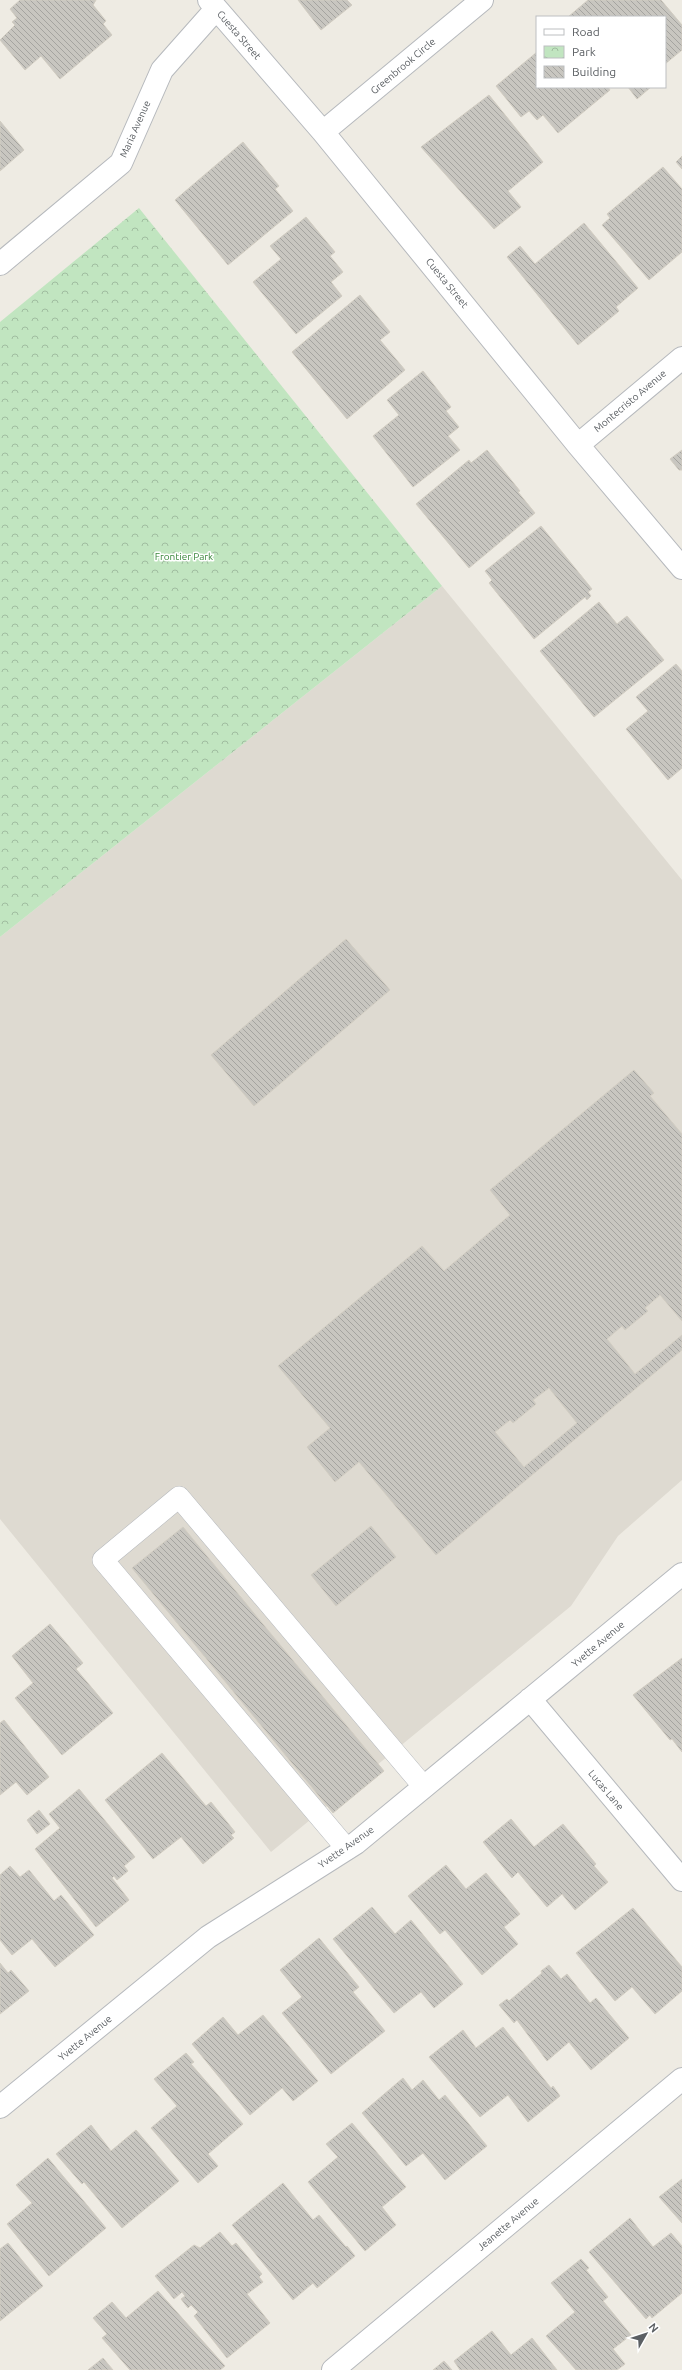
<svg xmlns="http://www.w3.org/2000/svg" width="682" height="2370" viewBox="0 0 682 2370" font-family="Ubuntu,sans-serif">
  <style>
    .education { fill: #dedad1 }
    .park { fill: url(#park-crowns) }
    .building { fill: url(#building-back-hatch); stroke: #d2cdc2; fill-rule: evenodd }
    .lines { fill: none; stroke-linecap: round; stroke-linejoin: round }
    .lane-casing { stroke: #b6b9bd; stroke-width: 22 }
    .street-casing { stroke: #b6b9bd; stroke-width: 24 }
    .lane { stroke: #fff; stroke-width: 21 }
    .street { stroke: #fff; stroke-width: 22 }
    .labels { text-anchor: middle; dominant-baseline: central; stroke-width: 3; stroke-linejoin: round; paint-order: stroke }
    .street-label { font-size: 10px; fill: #5b5f63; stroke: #fff }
    .park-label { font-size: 10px; fill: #38863a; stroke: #fff }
  </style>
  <defs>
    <pattern id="park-crowns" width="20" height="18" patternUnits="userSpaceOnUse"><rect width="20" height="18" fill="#c1e5c0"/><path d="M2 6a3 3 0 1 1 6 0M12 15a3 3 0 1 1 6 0" fill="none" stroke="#a0bda0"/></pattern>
    <pattern id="building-back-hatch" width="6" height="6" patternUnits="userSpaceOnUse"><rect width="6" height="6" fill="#c8c6c0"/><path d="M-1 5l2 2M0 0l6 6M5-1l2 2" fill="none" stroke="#a5a4a0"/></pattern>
  </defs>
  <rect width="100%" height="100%" fill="#eeebe3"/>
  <path class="education" d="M442,586L682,880V1480L618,1536L571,1606L271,1852L0,1519V937Z"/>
  <path class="park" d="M139,208L442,586L0,937V322Z"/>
  <path class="building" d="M20,0H96L93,5L106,21L103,24L112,35L60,79L41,56L25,70L0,40L15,25L12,22L17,18L10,9Z
    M298,0H347L352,5L321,30Z
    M588,0H661L682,25V50L665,64V17H568Z
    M537,52V87H608L610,90L558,133L543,115L537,120L529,111L521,117L496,86Z
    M628,87H651L637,99Z
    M489,95L543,162L508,191L521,207L494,229L421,147Z
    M0,121L24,150L0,171Z
    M243,142L279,186L275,189L293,211L228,265L175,200Z
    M682,156V169L676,162Z
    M663,167L682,189V252L649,280L602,225L610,218L607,214Z
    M306,217L335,252L330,256L343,272L331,282L342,296L296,334L253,282L281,259L270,246Z
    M584,223L638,288L616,307L619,311L578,345L507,257L520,246L535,264Z
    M360,295L390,332L380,340L405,370L347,419L292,352Z
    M423,371L451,407L446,411L459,427L448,436L460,450L413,487L373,436L399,415L387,400Z
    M487,450L520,491L518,492L535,513L469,568L416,504L469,460L471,463Z
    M682,450V470H679L670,459Z
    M541,526L592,589L588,592L591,596L587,600L585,597L534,639L489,583L492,580L485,571Z
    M599,602L617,624L627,616L664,660L594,717L540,651Z
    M676,664L682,671V768L668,780L626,729L648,711L636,697Z
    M346,939L390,990L254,1106L211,1055Z
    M634,1070L654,1093L650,1096L682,1134V1321L660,1295L645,1308L648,1311L625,1330L622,1326L607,1339L635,1374L682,1335V1350L436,1555L359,1462L335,1482L307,1447L330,1428L278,1366L422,1246L444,1271L510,1215L490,1190ZM549,1388L577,1423L524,1467L495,1432L510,1420L513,1423L536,1404L533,1400Z
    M371,1526L396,1557L336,1606L311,1575Z
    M183,1527L384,1771L333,1813L132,1568Z
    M50,1624L83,1663L76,1669L113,1713L62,1755L15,1698L33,1683L12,1656Z
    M682,1658V1752L672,1739L670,1740L633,1695Z
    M4,1720L49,1777L27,1795L16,1782L0,1795V1723Z
    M162,1753L206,1806L211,1802L235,1832L231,1835L234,1838L203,1864L181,1837L153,1859L105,1800Z
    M79,1789L135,1857L124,1866L128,1871L117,1880L114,1876L112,1878L129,1900L96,1927L35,1849L60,1828L49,1814Z
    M39,1810L50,1824L37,1834L27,1820Z
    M511,1819L534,1847L563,1824L596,1864L594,1866L608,1882L575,1910L562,1894L547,1907L518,1872L512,1878L483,1842Z
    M446,1865L466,1889L486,1873L520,1914L504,1927L518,1944L482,1975L445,1930L440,1934L408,1896Z
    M10,1866L20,1877L29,1870L54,1901L61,1895L94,1935L55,1967L32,1939L12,1955L0,1940V1875Z
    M372,1907L395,1934L411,1920L463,1984L434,2008L421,1992L394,2013L333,1939Z
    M633,1908L682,1967V1991L655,2014L632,1987L615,2001L576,1953Z
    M319,1938L359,1987L353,1992L385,2031L331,2074L282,2013L302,1997L280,1970Z
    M0,1963L8,1973L11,1970L29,1991L0,2014Z
    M549,1965L561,1979L567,1974L590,2003L596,1998L629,2038L591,2070L569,2042L547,2061L517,2020L514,2023L499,2005L507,1999L509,2001L542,1973L541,1971Z
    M263,2015L318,2081L293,2101L282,2088L250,2115L192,2044L223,2017L238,2035Z
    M503,2027L551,2088L553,2086L560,2096L528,2122L508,2095L480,2117L429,2057L463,2030L476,2048Z
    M186,2053L194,2062L191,2064L243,2124L208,2154L218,2166L198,2183L151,2128L177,2106L154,2079Z
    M403,2078L412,2090L423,2080L439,2100L445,2095L487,2146L445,2180L423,2153L406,2166L362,2113Z
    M352,2123L406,2187L382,2207L396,2225L365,2251L308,2182L338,2157L326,2144Z
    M91,2125L111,2151L136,2130L179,2181L122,2228L84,2182L82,2184L56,2154Z
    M48,2158L106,2228L49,2276L7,2224L32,2203L16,2185Z
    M682,2179V2223L659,2197Z
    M283,2183L313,2220L319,2215L346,2247L347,2246L355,2256L317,2288L313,2283L293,2300L232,2225Z
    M630,2218L653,2247L671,2233L682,2246V2293L652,2318L650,2315L646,2319L589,2252Z
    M220,2232L232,2246L236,2243L262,2274L259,2277L263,2282L247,2294L270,2323L227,2358L194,2316L198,2312L191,2305L188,2308L181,2299L185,2296L182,2292L174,2299L155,2276L194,2245L200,2248Z
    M8,2243L43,2286L0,2321V2249Z
    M581,2259L589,2268L586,2270L608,2297L603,2301L631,2335L613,2349L625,2364L617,2370H576L546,2336L575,2312L551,2283Z
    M158,2291L225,2366L220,2370H130L102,2338L107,2334L93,2318L112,2302L126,2318Z
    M492,2331L511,2355L532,2338L557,2370H460L454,2361Z
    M103,2358L113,2370H88Z
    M444,2361L452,2370H433Z"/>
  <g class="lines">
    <defs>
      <path id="lane" d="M347,1849L103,1560L179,1497L424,1787"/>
      <path id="street" d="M209,0L323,132L578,445L682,568
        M323,132L482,0
        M0,264L121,163L162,70L216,9
        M578,445L682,358
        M530,1699L682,1880
        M0,2107L208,1937L356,1843L682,1574
        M333,2370L682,2079"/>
    </defs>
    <use href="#lane" class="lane-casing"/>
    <use href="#street" class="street-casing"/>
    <use href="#lane" class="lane"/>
    <use href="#street" class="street"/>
  </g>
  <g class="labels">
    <g class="street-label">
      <text transform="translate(239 35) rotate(49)">Cuesta Street</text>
      <text transform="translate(403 66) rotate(-40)">Greenbrook Circle</text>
      <text transform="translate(135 129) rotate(-66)">Maria Avenue</text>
      <text transform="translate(447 283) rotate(51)">Cuesta Street</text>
      <text transform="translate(630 401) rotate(-40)">Montecristo Avenue</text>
      <text transform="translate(598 1644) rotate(-40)">Yvette Avenue</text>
      <text transform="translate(606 1790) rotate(50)">Lucas Lane</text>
      <text transform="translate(346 1847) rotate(-35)">Yvette Avenue</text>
      <text transform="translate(85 2038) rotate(-39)">Yvette Avenue</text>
      <text transform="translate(508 2224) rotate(-40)">Jeanette Avenue</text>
    </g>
    <g class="park-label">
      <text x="184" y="556">Frontier Park</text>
    </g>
  </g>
  <rect x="536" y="16" width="130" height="72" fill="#ffffff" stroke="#bdbfc1"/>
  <rect x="544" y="29" width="20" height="6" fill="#ffffff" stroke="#bdbfc1"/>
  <text x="572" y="36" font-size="12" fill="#5b5f63">Road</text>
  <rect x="544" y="46" width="20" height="12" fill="url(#park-crowns)" stroke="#bdbfc1"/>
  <text x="572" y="56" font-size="12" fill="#5b5f63">Park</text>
  <rect x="544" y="66" width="20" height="12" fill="url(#building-back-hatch)" stroke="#bdbfc1"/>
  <text x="572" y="76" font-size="12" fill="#5b5f63">Building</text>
  <g transform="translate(646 2334) rotate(51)" stroke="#ffffff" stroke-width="3" paint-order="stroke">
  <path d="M0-3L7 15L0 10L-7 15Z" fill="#5b5f63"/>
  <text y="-6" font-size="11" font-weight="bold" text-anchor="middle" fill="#5b5f63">N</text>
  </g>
</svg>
